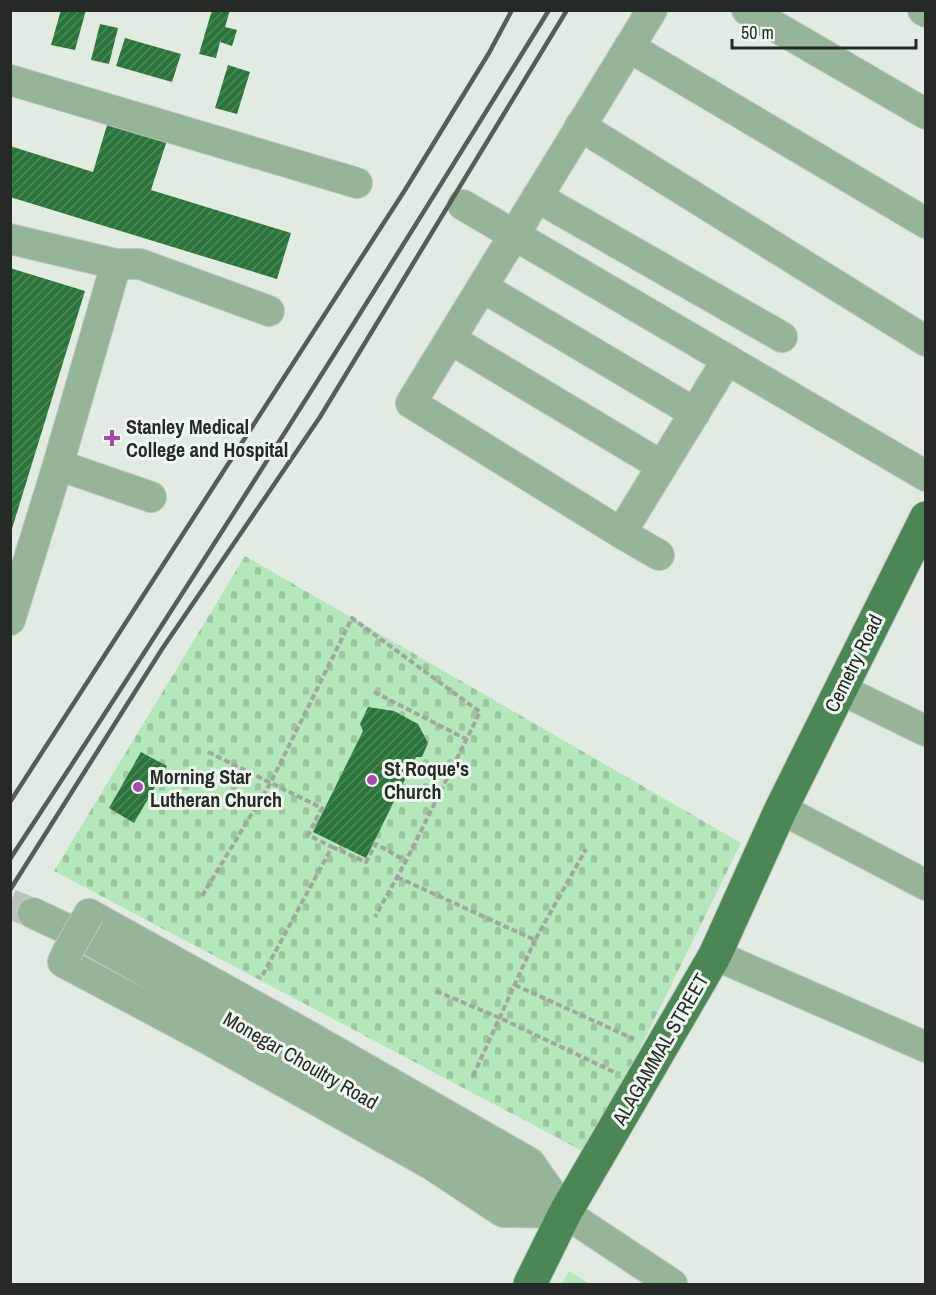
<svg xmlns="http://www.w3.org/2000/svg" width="936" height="1295" viewBox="0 0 936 1295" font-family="'Archivo Narrow',sans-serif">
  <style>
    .cemetery { fill: url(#cemetery-stones) }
    .park { fill: #b4e7b9 }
    .building { fill: url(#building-hatch) }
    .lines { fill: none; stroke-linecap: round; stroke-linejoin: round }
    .minor-tunnel { stroke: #bcc4bc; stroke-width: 30; stroke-dasharray: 30 15; stroke-linecap: butt }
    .minor-casing { stroke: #bfc8c0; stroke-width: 32 }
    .major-casing { stroke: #bfc8c0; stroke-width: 35 }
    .path { stroke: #9fa79f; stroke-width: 4; stroke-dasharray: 6 3; stroke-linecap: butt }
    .minor { stroke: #95b498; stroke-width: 30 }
    .major { stroke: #4b8754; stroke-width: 33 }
    .rail { stroke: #565c57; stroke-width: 4.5 }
    .minor-bridge-casing { stroke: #bfc8c0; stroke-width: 32; stroke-linecap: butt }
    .minor-bridge { stroke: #95b498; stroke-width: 30 }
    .poi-dot { fill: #ac48ad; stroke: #eff8ef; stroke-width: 2 }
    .labels { text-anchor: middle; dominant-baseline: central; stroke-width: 6; stroke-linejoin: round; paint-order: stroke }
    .poi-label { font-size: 20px; font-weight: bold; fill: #262a26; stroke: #eff8ef; text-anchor: start }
    .street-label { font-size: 20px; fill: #262a26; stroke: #eff8ef }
  </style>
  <defs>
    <pattern id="cemetery-stones" width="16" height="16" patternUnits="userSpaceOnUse" patternTransform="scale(1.5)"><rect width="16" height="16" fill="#b4e7b9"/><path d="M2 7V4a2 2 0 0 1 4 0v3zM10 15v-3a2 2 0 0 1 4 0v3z" fill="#9bc69f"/></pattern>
    <pattern id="building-hatch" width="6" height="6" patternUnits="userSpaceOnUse" patternTransform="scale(1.5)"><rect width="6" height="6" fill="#2a7539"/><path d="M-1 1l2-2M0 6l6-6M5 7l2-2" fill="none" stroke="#4f885a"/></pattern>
  </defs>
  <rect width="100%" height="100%" fill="#e1ebe2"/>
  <path class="cemetery" d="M245,556L741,843L588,1154L54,871Z"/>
  <path class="park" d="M569,1271L590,1284H562Z"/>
  <path class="building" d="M61,10H86L75,50L51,45Z
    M212,10H230L225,27L237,30L232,46L220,42L216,58L199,54Z
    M100,24L118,28L109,64L91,60Z
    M125,38L181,54L172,82L116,66Z
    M228,65L250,72L237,114L215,108Z
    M110,115L169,134L151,190L291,233L277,279L10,197V146L93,172Z
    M10,268L85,291L11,532H10Z
    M368,707L394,711L418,724L428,743L422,757H416L366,858L313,832L363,731L360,724Z
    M141,752L167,766L134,823L109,808Z"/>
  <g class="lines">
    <path class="minor-tunnel" d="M10,904L33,913"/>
    <defs>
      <path id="minor" d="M652,10L411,403L621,533L727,360
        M747,10L926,114
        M923,10L926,12
        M629,47L926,223
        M10,80L357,183
        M580,126L926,341
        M537,197L782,337
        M463,205L926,476
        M10,239L116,264H140L269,311
        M482,287L695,413
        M450,339L662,466
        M58,465L151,497
        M621,533L659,555
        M10,620L58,465L116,264
        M840,689L926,731
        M781,809L926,885
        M33,913L88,939L354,1089L565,1213L672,1284
        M67,953L63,962L204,1037L432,1165L503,1212L565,1213L530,1163L298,1030L89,914
        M715,955L926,1047"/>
      <path id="major" d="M530,1284L565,1213L715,955L781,809L926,518"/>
    </defs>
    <use href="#minor" class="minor-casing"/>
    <use href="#major" class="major-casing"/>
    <path class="path" d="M374,692L466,739
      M208,752L322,808L308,835L332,847L261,978
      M332,847L366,862L376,844L406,861
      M397,877L535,940L586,849
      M202,896L271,782L352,618L480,712L406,861L375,917
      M515,985L634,1039
      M436,991L500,1018L616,1073
      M473,1076L535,940"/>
    <use href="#minor" class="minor"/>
    <use href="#major" class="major"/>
    <path class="rail" d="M10,802L405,190L489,53L512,10
      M10,859C194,579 373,295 549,10
      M10,890L162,649L320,417L567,10"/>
    <defs>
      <path id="minor-bridge" d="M67,953L89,914"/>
    </defs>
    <use href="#minor-bridge" class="minor-bridge-casing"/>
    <use href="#minor-bridge" class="minor-bridge"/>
  </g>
  <g class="poi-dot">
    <path d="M109 429h6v6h6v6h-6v6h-6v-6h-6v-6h6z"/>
    <circle cx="372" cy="780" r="6"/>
    <circle cx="138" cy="787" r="6"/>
  </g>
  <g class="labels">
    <g class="poi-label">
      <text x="126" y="426">Stanley Medical<tspan x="126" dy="23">College and Hospital</tspan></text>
      <text x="384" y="768">St Roque's<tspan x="384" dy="23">Church</tspan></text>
      <text x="150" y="776">Morning Star<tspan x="150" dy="23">Lutheran Church</tspan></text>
    </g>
    <g class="street-label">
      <text transform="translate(853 663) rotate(-64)">Cemetry Road</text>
      <text transform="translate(660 1049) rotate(-60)">ALAGAMMAL STREET</text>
      <text transform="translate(301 1060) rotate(30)">Monegar Choultry Road</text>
    </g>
  </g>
  <rect width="936" height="1295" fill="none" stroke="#262a26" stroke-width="24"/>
  <path d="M732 39v9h184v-9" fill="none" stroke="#262a26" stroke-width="3"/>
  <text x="741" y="39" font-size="18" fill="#262a26" stroke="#eff8ef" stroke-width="4.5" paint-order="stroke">50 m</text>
</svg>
